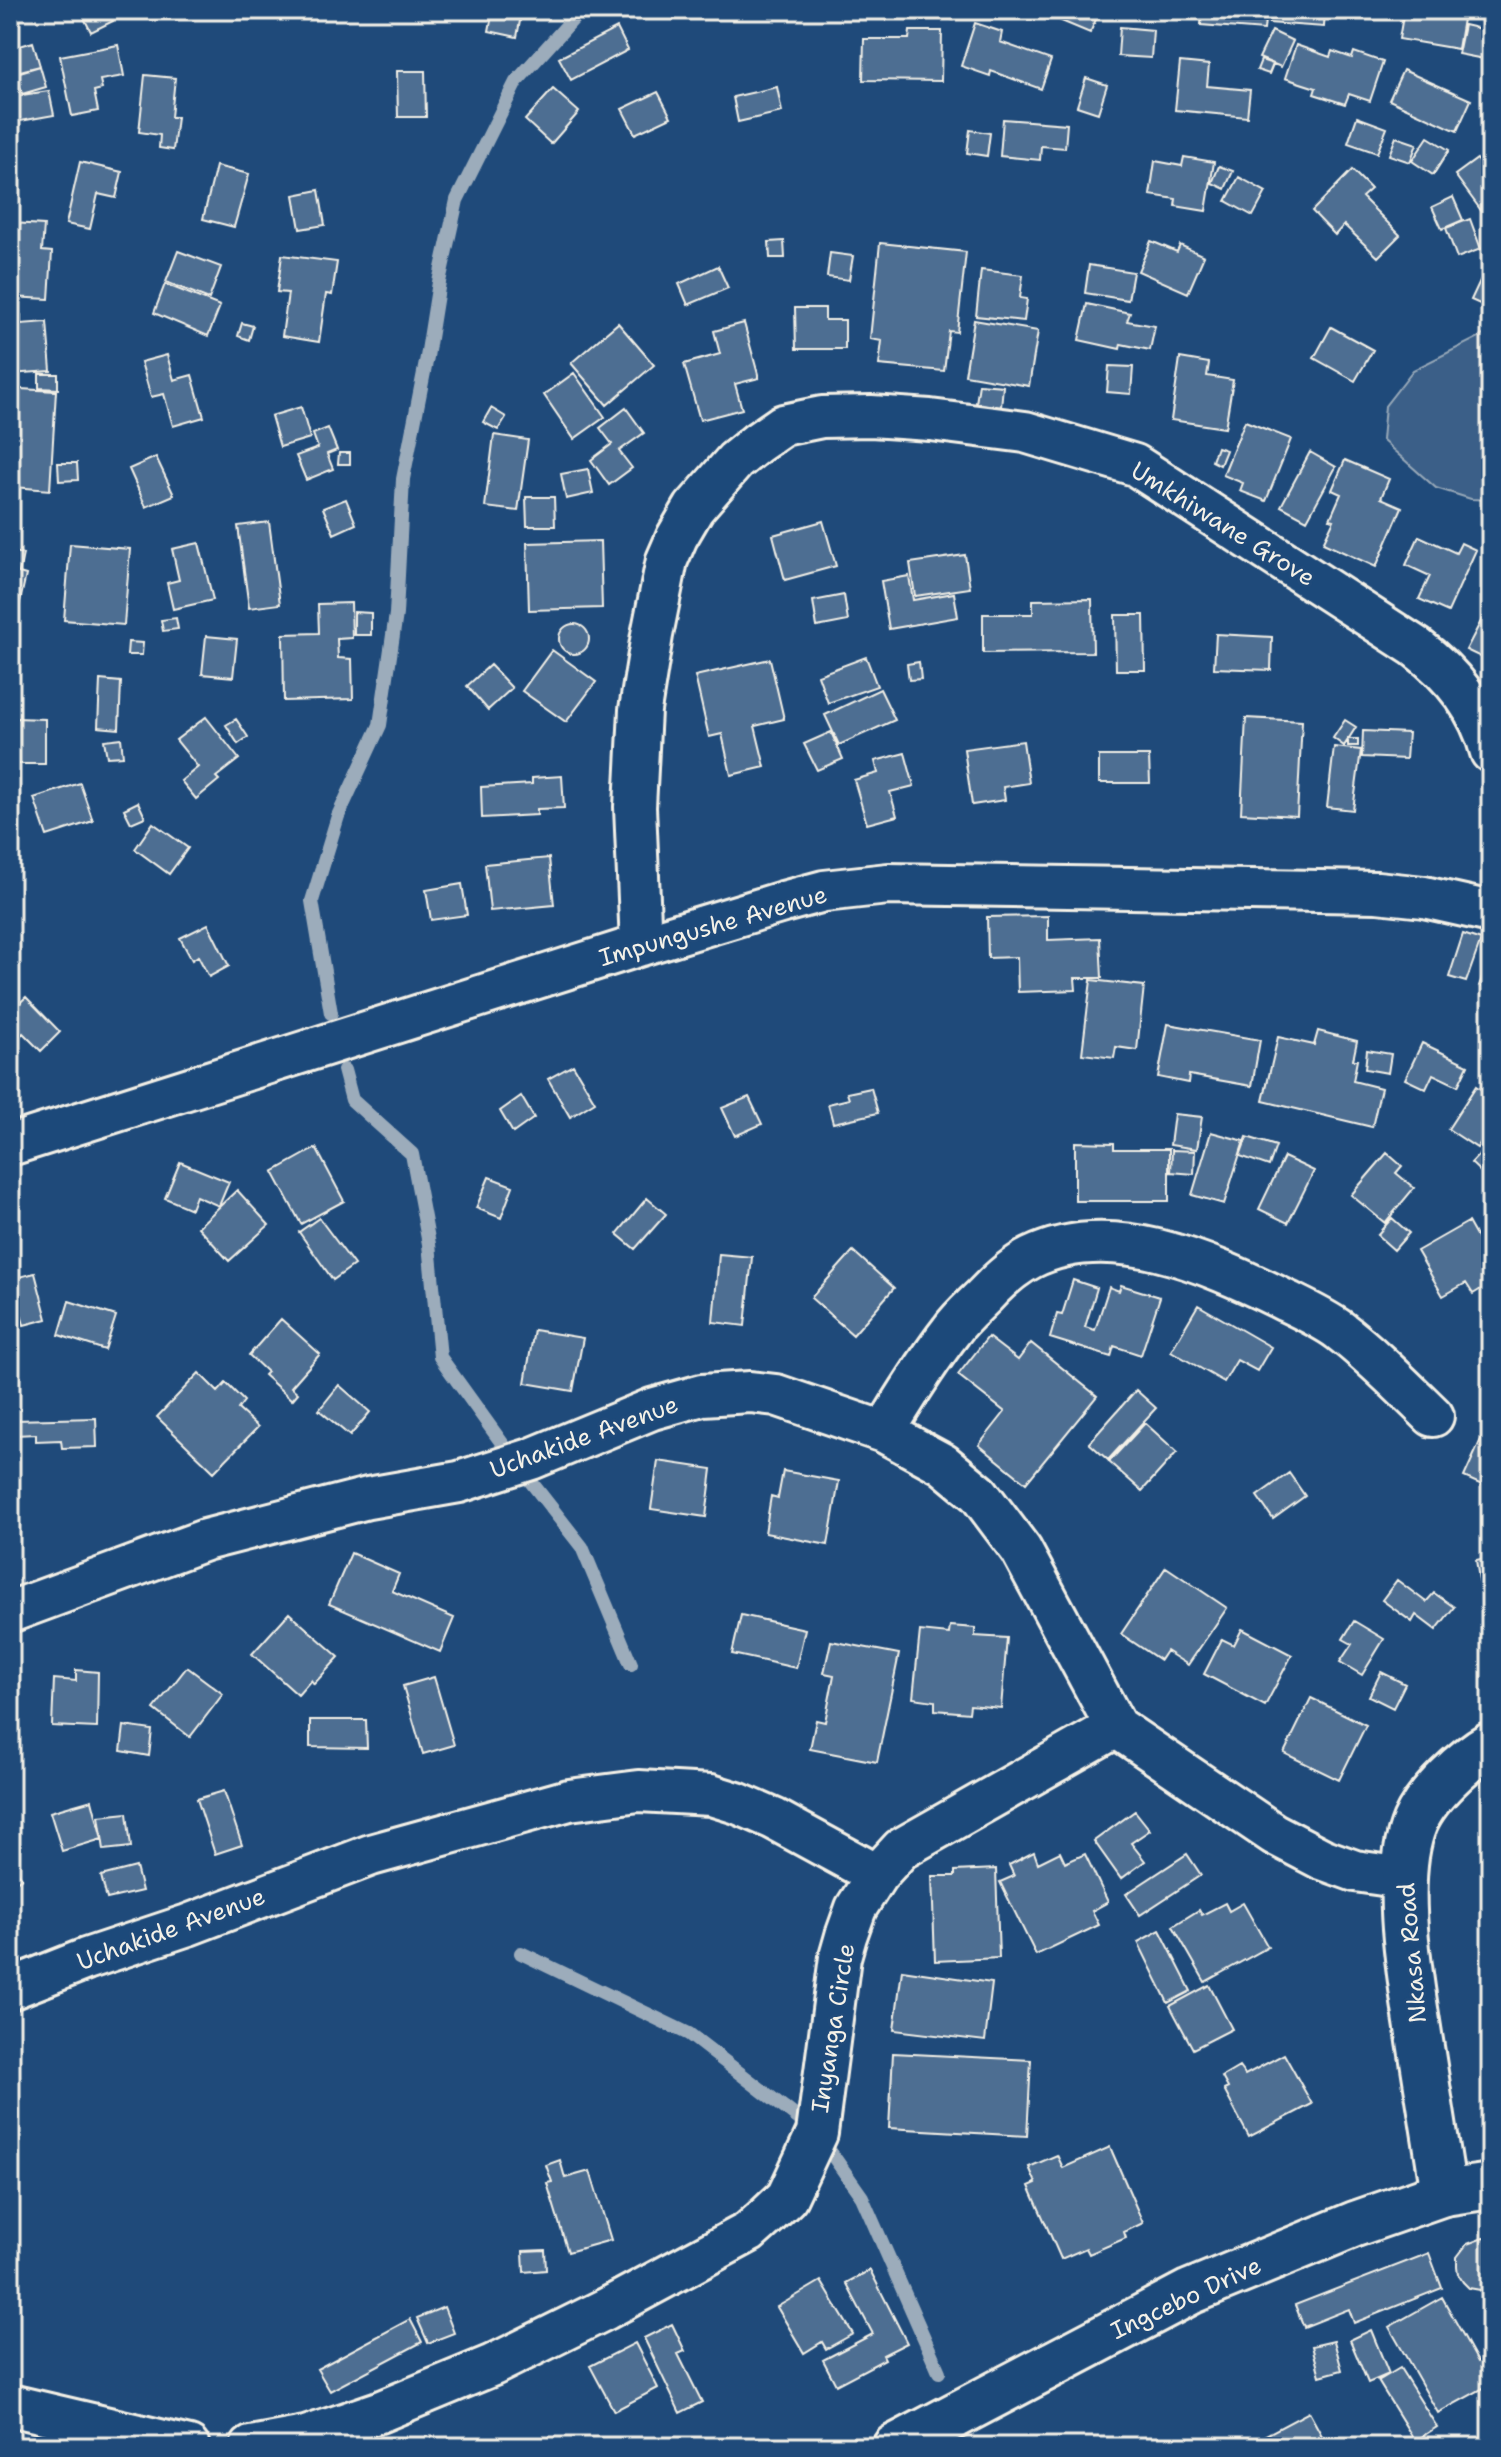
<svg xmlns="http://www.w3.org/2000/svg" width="1501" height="2457" viewBox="0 0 1501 2457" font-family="'Shantell Sans',sans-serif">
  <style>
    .green { fill: #3a5f88; stroke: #97a8b8; stroke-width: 2 }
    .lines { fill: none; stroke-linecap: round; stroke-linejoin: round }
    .stream { stroke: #9cacbb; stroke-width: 14 }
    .building { fill: #4d6e92; stroke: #f4f1e8; stroke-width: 2 }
    .minor-casing { stroke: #f4f1e8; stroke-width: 46 }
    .tertiary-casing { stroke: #f4f1e8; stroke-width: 50 }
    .secondary-casing { stroke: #f4f1e8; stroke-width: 50 }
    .minor { stroke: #1f4a7a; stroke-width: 40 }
    .tertiary { stroke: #1f4a7a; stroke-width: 44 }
    .secondary { stroke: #1f4a7a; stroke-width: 44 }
    .labels { text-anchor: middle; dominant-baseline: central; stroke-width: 6; stroke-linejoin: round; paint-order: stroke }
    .street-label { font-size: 24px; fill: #f4f1e8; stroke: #1f4a7a }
  </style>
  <rect width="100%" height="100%" fill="#1f4a7a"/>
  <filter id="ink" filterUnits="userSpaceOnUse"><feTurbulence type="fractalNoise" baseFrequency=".0125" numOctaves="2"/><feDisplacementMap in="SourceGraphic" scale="16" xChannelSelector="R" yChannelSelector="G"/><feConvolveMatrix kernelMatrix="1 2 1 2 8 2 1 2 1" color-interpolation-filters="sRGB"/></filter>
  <g filter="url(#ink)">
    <path class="green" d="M1491,331V500L1471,499L1436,488L1382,440L1385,406L1413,370Z"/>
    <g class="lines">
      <path class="stream" d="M331,1013L312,901L338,816L380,725L396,614L403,479L427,357L439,282L457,200L516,82L581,10
        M344,1070L352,1100L412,1154L429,1244L440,1357L517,1464L582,1547L631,1664
        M521,1953L689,2034L817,2133L862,2197L939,2372"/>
    </g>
    <path class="building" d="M80,10H108L113,21L91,32Z
      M170,10H187L174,17Z
      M493,10H522L517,37L489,31Z
      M943,10H957L953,20L941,15Z
      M1035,10H1100L1090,33Z
      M1202,10H1266L1264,30L1201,25Z
      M1271,10H1325L1324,27L1269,23Z
      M1404,10L1463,19L1458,49L1399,39Z
      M975,23L1002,32L1000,42L1051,60L1041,89L991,71L990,76L961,66Z
      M1464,25L1490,31L1484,59L1458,54Z
      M1120,27L1153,30L1151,58L1118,56Z
      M617,28L628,50L571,80L559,58Z
      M910,31H942L941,81L863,80L864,39H909Z
      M1272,31L1293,41L1281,67L1259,58Z
      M33,42L40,66L10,75V49Z
      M118,45L124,76L100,80L102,89L94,91L98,111L72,116L60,56Z
      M1296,45L1330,57L1332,51L1352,58L1354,52L1383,62L1370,101L1349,94L1345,104L1314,94L1316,88L1285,78Z
      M1261,60L1273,64L1269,74L1257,70Z
      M1180,62L1209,65L1207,86L1250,90L1247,117L1175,110Z
      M40,66L46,87L22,94L16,72Z
      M1403,70L1471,100L1457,131L1389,100Z
      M397,71H425L426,117H398Z
      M145,75L175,78L171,117H177L173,150L159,148L160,135L139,132Z
      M1086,78L1107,85L1098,113L1077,106Z
      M777,87L782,112L738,122L733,97Z
      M553,89L579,112L551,144L525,120Z
      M49,91L54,115L20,121L15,96Z
      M658,92L671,117L635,134L622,109Z
      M1357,117L1387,128L1377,153L1348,143Z
      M1003,119L1067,124L1065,148L1041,146L1040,160L1000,156Z
      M970,130L990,133L987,156L967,153Z
      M1396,137L1417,144L1410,162L1389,155Z
      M1428,137L1449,150L1433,175L1412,161Z
      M1184,157L1214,162L1206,211L1175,206L1176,199L1150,195L1155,161L1182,166Z
      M1477,159L1491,177V224L1455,175Z
      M80,162L122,172L116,198L98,194L90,229L66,224Z
      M216,166L249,174L234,227L203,219Z
      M1219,166L1233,171L1225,189L1212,183Z
      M1352,170L1371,189L1362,197L1400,235L1378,257L1344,225L1335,235L1312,211Z
      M1239,177L1266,192L1253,216L1226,201Z
      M319,190L325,225L300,229L294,195Z
      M1453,197L1463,220L1442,229L1432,207Z
      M1470,219L1481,249L1457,258L1446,228Z
      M12,223L44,225L42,251L52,252L49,299L10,297Z
      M784,241L785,258H770L769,242Z
      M1151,241L1177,252L1180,245L1204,256L1188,293L1138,271Z
      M880,243L966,252L957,332L949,331L944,371L879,365L882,341L870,339Z
      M178,251L221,267L209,299L166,282Z
      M830,253L853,256L849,280L827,277Z
      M282,255L337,262L332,295L326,294L319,342L282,336L288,293L277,292Z
      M1089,265L1133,272L1128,300L1085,293Z
      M718,266L728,288L688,305L679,284Z
      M1486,268L1491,271V309L1471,300Z
      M981,270L1023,275L1020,298L1027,299L1024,321L976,316Z
      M165,284L220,306L208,336L154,313Z
      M1087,304L1130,313L1127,321L1155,326L1150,350L1121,344L1120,349L1079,340Z
      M795,308H825V320H845V349H796Z
      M21,315V324L47,322L51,371L10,374V316Z
      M974,320L1038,331L1029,386L965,375Z
      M242,323L253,326L249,340L238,336Z
      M618,323L654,365L607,405L571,363Z
      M744,323L759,378L735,384L742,409L700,420L684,364L720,354L714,331Z
      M1331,327L1373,350L1355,381L1314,358Z
      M167,355L174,380L192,375L204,417L173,426L164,394L151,397L141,362Z
      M1180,358L1209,363L1207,376L1233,380L1225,428L1171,420Z
      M1109,366L1133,367L1131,394L1107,392Z
      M574,373L605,417L574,439L544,395Z
      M39,374H58V389L39,388Z
      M979,384L1003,386L1001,407L976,403Z
      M20,389L56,391L50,490L14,487Z
      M301,407L310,438L280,447L271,416Z
      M491,408L506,417L498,430L483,422Z
      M626,408L644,433L619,451L632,468L609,485L591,460L612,444L600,428Z
      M1245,421L1291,439L1266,501L1240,491L1243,483L1223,475Z
      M328,428L337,450L327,454L333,469L306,480L296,456L318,448L313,434Z
      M494,435L528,440L518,511L485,507Z
      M1217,447L1226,450L1220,465L1212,461Z
      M1310,452L1336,467L1307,520L1281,506Z
      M339,453H350V464H338Z
      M156,457L174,495L146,507L129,469Z
      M1345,460L1389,479L1381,498L1402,507L1376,567L1323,543L1334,520L1330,519L1341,494L1332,490Z
      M58,463H77L78,480L59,481Z
      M588,469L593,493L566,499L561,474Z
      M526,497H554L555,526H527Z
      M346,499L356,524L334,534L323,508Z
      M823,521L836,566L785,580L773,535Z
      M269,522L280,604L249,608L238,526Z
      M1419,536L1456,553L1461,543L1476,550L1448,612L1419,599L1430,576L1406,565Z
      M600,541L602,608L529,610L527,543Z
      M199,543L213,600L173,609L167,583L179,580L172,549Z
      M70,544L130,549L124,625L64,620Z
      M10,551L23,554L19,573L26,575L19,606L10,604Z
      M965,555L970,588L915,596L910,563Z
      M909,576L913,600L954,593L958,617L889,629L881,581Z
      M844,595L848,621L817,627L813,601Z
      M1092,599L1093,652L983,653V614H1033V600Z
      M1491,602V662L1466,650Z
      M351,603L352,638L337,639L338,658L352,659L353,699L284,701L283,634L319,633L318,604Z
      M354,612L371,613V635H354Z
      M1115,615H1144L1145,670H1116Z
      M176,618L178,629L163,631L161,620Z
      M559 639a15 15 0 1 1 30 0a15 15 0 1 1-30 0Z
      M1216,634L1272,637L1271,670L1214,668Z
      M206,636L237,639L233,677L202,674Z
      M128,642L143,643L142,655H127Z
      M552,650L596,682L566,722L522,691Z
      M866,657L877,686L828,703L818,675Z
      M770,659L784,719L755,726L765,767L731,775L722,734L709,737L695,676Z
      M919,662L921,679L909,680L907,664Z
      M490,665L512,688L488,710L467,686Z
      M100,680L121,682L119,729L98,727Z
      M880,689L895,720L839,745L825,715Z
      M206,717L239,759L216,777L219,780L196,799L181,781L198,767L176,740Z
      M15,718L45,719V764H14Z
      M1246,718L1302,721L1297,816L1241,813Z
      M236,719L248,737L238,744L226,725Z
      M1345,720L1356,727L1344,746L1333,738Z
      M1363,731L1408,733L1406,759L1362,757Z
      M831,732L843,759L817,770L804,744Z
      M121,738L123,756L107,757L104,740Z
      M1348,739H1358V746H1348Z
      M1023,741L1029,783L1003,787L1005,800L972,805L964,749Z
      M1334,747L1361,750L1353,810L1327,807Z
      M905,753L914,786L890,792L897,816L867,824L854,780L878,773L875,761Z
      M1099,756H1149L1150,783H1099Z
      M562,776L564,808L537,809V815L482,818L481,787L532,784V778Z
      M80,783L93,821L47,836L34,798Z
      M138,802L145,817L131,823L124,809Z
      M153,823L188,848L169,874L135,849Z
      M549,858L554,905L490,911L485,864Z
      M462,884L467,915L431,920L426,890Z
      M1048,916V940L1100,938L1102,978H1075L1076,990L1018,992L1017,957L988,958L987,917Z
      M208,924L229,966L209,977L198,956L192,960L180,938Z
      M1463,934L1481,940L1466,982L1449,977Z
      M1491,954V990L1479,986Z
      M1091,980L1144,986L1137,1050L1116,1047L1114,1058L1082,1054Z
      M26,997L60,1032L41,1051L23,1033L10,1046V1012Z
      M1168,1024L1260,1040L1252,1086L1189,1075L1188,1083L1158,1077Z
      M1318,1031L1357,1041L1353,1060H1357L1353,1081L1381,1088L1372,1127L1263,1101L1278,1037L1314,1045Z
      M1422,1043L1468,1065L1458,1086L1433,1074L1426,1089L1405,1079Z
      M1367,1050L1391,1054L1388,1073L1365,1069Z
      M573,1065L595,1102L570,1117L548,1079Z
      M1476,1086L1491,1096V1126L1477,1148L1448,1129Z
      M871,1088L878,1113L833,1123L828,1104L849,1099L847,1093Z
      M521,1096L534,1118L513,1133L500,1111Z
      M749,1097L762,1124L735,1136L722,1108Z
      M1174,1114L1202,1117L1197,1149L1170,1145Z
      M1211,1132L1244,1141L1224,1204L1192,1195Z
      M1247,1137L1276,1146L1269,1166L1240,1156Z
      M1075,1142L1114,1143V1149H1169V1201H1075Z
      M1491,1142V1182L1471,1163Z
      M316,1148L344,1201L301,1224L273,1172Z
      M1172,1150L1195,1151L1194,1174L1171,1172Z
      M1387,1153L1402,1166L1396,1173L1414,1188L1385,1223L1351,1195Z
      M1284,1157L1314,1171L1288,1223L1259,1209Z
      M180,1162L229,1182L219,1206L196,1196L191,1209L165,1198Z
      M489,1177L513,1186L501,1218L476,1208Z
      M237,1190L269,1225L229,1261L198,1227Z
      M647,1198L666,1214L635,1249L617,1234Z
      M319,1218L354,1265L333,1280L299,1232Z
      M1392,1218L1409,1233L1394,1250L1377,1235Z
      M1468,1222L1491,1263V1283L1473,1294L1466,1283L1443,1296L1417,1251Z
      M853,1251L894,1288L853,1335L811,1298Z
      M719,1254L752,1257L745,1326L713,1322Z
      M35,1273L47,1319L24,1325L11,1279Z
      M1073,1280L1097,1288L1085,1327L1095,1330L1109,1287L1119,1291L1121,1285L1160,1297L1141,1355L1114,1346L1111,1357L1050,1338L1057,1314L1062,1315Z
      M69,1301L116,1316L105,1350L59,1335Z
      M1198,1305L1271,1347L1257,1371L1237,1360L1224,1382L1171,1351Z
      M281,1319L320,1354L291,1387L298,1393L292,1400L264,1375L267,1372L249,1355Z
      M534,1330L583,1338L573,1391L525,1383Z
      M988,1337L1018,1360L1031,1343L1097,1396L1026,1483L979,1445L1005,1412L958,1375Z
      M199,1373L218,1392L226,1383L244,1401L238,1409L258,1427L214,1472L157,1417Z
      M339,1385L370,1412L350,1436L319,1410Z
      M1136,1390L1156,1408L1108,1460L1089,1443Z
      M96,1418L97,1447L62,1448L61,1440L36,1441V1434L15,1435L14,1420Z
      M1145,1423L1177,1452L1142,1491L1109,1462Z
      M1488,1424L1491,1425V1489L1464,1477Z
      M658,1461L712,1469L706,1517L651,1509Z
      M783,1471L839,1481L828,1545L765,1533L771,1496L778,1498Z
      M1289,1473L1305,1496L1273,1519L1257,1496Z
      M351,1553L399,1574L392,1591L454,1618L440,1652L329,1604Z
      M1491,1557V1617L1485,1618L1476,1560Z
      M1166,1567L1227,1608L1188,1665L1166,1651L1160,1660L1121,1634Z
      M1397,1580L1426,1602L1434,1593L1454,1607L1436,1630L1416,1615L1412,1622L1382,1600Z
      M289,1613L339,1657L314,1684L311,1680L298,1695L252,1654Z
      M741,1615L805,1629L796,1668L732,1654Z
      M1354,1621L1384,1639L1362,1675L1340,1662L1352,1644L1343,1639Z
      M950,1626L975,1628V1636L1007,1638L1001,1708L970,1705L969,1713L935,1710V1701L913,1698L920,1631L949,1634Z
      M1242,1629L1292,1655L1265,1706L1204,1674L1222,1639L1234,1645Z
      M831,1641L899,1654L877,1762L810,1749L816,1720L825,1722L834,1675L824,1673Z
      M187,1667L223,1694L190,1737L154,1709Z
      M76,1670L98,1672L97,1728L52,1726L54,1679L76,1681Z
      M1381,1672L1405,1684L1393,1708L1369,1696Z
      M434,1677L454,1745L423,1754L403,1686Z
      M1311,1698L1366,1725L1339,1780L1284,1753Z
      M310,1720H366L367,1748L310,1747Z
      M124,1726L152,1730L149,1756L121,1751Z
      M224,1791L242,1845L215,1854L197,1799Z
      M92,1800L102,1839L62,1851L50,1812Z
      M1135,1811L1150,1830L1131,1843L1145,1861L1121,1879L1094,1841Z
      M127,1813L131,1847L104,1850L99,1816Z
      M1034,1852L1038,1863L1060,1852L1065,1863L1085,1854L1108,1902L1092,1911L1099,1925L1036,1955L1000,1882L1014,1876L1009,1865Z
      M1187,1854L1201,1875L1140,1915L1126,1894Z
      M10,1862L22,1878L10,1886Z
      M136,1867L142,1891L107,1899L101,1876Z
      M996,1869L999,1958L935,1961L932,1876H955V1871Z
      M1225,1903L1229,1911L1243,1903L1268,1947L1205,1982L1173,1926L1199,1910L1202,1915Z
      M1160,1930L1191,1991L1168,2003L1138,1942Z
      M1491,1959V1977L1489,1978L1487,1960Z
      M902,1970L992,1983L985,2041L894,2030Z
      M1209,1985L1232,2029L1193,2049L1170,2006Z
      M893,2053L1031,2060L1027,2136L889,2128Z
      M1284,2054L1312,2104L1249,2137L1224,2090L1228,2088L1222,2077L1239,2067L1245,2075Z
      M1110,2147L1143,2223L1124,2232L1126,2238L1089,2254L1086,2248L1061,2259L1029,2186L1036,2183L1029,2167L1057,2155L1063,2168Z
      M560,2160L565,2178L590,2171L611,2240L568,2252L547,2183L552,2182L546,2165Z
      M1483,2238L1491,2240V2290L1486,2291L1469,2288L1463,2282L1458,2274L1457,2266V2257L1467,2244Z
      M545,2250L546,2270L524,2272L523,2251Z
      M1429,2253L1442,2288L1354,2323L1349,2309L1304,2327L1295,2305Z
      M870,2270L907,2343L883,2355L885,2359L836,2385L823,2360L873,2334L846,2283Z
      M821,2281L853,2334L826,2349L822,2342L804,2353L777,2307Z
      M1442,2297L1478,2362L1491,2355V2384L1438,2413L1389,2327Z
      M444,2307L454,2333L428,2343L417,2318Z
      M410,2319L422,2342L330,2391L317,2369Z
      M672,2324L685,2351L678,2354L702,2402L680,2413L644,2338Z
      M1371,2330L1389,2374L1368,2383L1350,2340Z
      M1334,2341L1342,2370L1320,2376L1312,2346Z
      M635,2343L658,2388L614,2411L590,2366Z
      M1400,2368L1437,2427L1415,2441L1378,2381Z
      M1309,2412L1328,2447H1268L1262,2437Z"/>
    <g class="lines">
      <defs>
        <path id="minor" d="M641,945L635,807L640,710L652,635L667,560L677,537L694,508L735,461L757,443L783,425L822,417L871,416L930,420L1025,432L1135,465L1416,647C1452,674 1480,709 1491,752
          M10,1145L641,945L783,902L824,891L888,884L1377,892L1424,897L1491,912
          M884,1432C905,1398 926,1363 951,1331C960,1318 973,1307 984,1296C998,1281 1013,1267 1031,1258C1111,1219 1208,1263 1280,1298C1300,1308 1321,1317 1339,1330C1373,1356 1403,1387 1433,1416
          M10,1612L205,1540L368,1498L459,1482L531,1459L652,1409L702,1395L750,1392L776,1395L884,1432L943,1464L979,1494L1021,1550L1116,1727
          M10,1989L86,1959L188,1925L371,1855L569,1800L639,1791L711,1795L737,1803L774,1819L877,1875
          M10,2405L189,2447
          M251,2447L306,2437L379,2412L493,2365L606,2309L749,2232L767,2216L787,2197L817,2133L840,1957L846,1936L856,1908L877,1875L901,1849L1116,1727L1274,1834L1322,1859L1355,1871L1404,1878"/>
        <path id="tertiary" d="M1444,2193C1436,2143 1428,2092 1420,2041C1411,1981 1391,1879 1415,1822C1427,1794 1465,1759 1491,1744"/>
        <path id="secondary" d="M895,2447L1190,2292L1355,2224L1444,2193L1491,2186"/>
      </defs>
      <use href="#minor" class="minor-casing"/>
      <use href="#tertiary" class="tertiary-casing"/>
      <use href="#secondary" class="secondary-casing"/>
      <use href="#minor" class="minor"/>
      <use href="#tertiary" class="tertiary"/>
      <use href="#secondary" class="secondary"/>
    </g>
  </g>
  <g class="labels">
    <g class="street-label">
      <text transform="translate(1223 524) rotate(32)">Umkhiwane Grove</text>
      <text transform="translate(713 926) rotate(-16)">Impungushe Avenue</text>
      <text transform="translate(584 1437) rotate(-20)">Uchakide Avenue</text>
      <text transform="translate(171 1929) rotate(-20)">Uchakide Avenue</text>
      <text transform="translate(1412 1953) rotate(-95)">Nkasa Road</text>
      <text transform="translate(833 2028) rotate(-81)">Inyanga Circle</text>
      <text transform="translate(1186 2298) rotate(-25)">Ingcebo Drive</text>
    </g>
  </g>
  <rect width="1501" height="2457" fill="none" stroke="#1f4a7a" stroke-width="40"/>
  <rect x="20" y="20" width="1461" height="2417" fill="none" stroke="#f4f1e8" stroke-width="3" filter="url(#ink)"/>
</svg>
